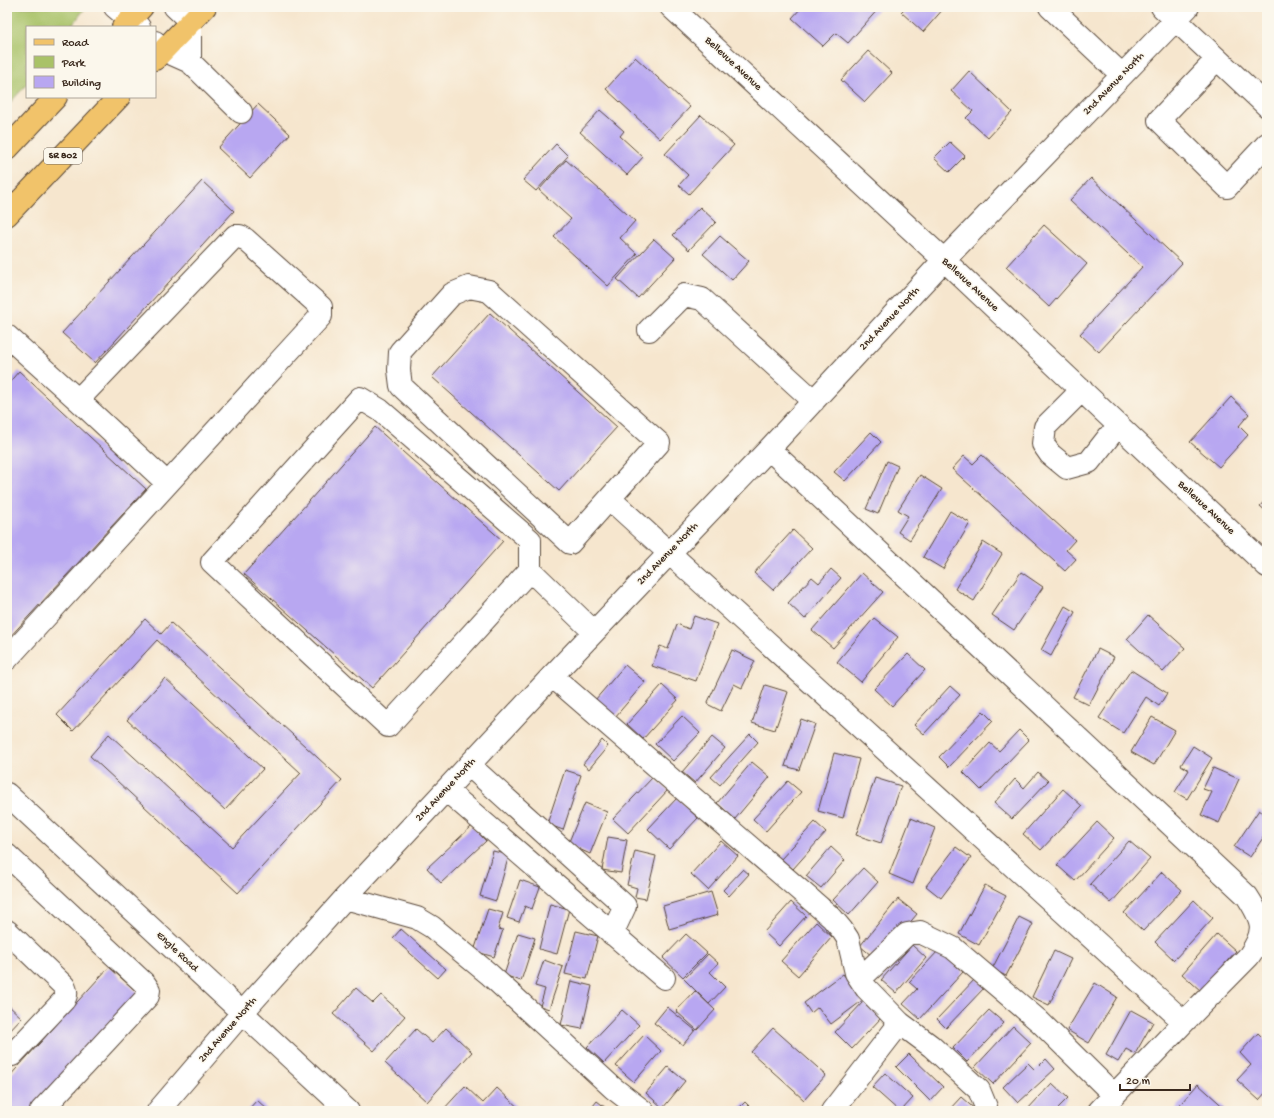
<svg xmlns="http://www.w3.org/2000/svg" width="1274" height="1118" viewBox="0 0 1274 1118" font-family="'Gochi Hand',sans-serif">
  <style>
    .green { fill: #a9c267; stroke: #727642 }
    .building { fill: #b8a7f1 }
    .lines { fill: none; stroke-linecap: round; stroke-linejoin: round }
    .minor-casing { stroke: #574638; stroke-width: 24 }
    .major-casing { stroke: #574638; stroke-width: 24 }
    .minor { stroke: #fff; stroke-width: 22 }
    .major { stroke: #f1c36a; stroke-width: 22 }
    .labels { text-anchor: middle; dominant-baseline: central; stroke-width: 3; stroke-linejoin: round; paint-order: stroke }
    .shield { fill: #fbf7ec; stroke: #75685c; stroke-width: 1 }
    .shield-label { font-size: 10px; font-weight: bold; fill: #3b2a1e }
    .street-label { font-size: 11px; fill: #3b2a1e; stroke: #fbf7ec }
  </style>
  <rect width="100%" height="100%" fill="#fbf7ec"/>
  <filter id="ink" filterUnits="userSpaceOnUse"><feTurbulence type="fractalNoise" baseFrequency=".025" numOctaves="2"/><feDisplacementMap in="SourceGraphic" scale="8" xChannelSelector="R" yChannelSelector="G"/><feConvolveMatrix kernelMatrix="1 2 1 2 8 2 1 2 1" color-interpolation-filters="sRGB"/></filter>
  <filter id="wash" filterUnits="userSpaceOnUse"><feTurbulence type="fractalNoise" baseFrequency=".012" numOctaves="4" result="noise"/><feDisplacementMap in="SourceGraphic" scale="16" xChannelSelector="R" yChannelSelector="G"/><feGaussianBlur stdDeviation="0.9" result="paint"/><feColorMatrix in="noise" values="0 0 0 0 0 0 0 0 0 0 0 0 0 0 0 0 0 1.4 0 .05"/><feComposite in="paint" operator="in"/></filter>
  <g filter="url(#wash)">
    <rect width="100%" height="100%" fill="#f6e6ce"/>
    <path class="green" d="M7,7H86L71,27H27V84L7,106Z"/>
    <g id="blocks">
      <path class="building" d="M802,7H880L848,43L836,33L823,46L792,18Z
        M906,7H945L923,32L901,12Z
        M868,51L892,73L865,102L841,80Z
        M635,57L690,107L660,139L606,89Z
        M969,71L1012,112L988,138L966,118L973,111L951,91Z
        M258,104L290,134L250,178L218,148Z
        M600,110L624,131L620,136L643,157L627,175L580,132Z
        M701,115L734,145L689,194L679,185L688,175L665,154Z
        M950,142L965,156L949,172L934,158Z
        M556,144L568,156L536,191L523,180Z
        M566,160L635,221L620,238L637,254L608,286L554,237L571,219L539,190Z
        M1091,178L1182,263L1099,352L1080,334L1142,267L1070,200Z
        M202,181L234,211L95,363L62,333Z
        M700,207L716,222L689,250L673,235Z
        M1044,225L1087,264L1049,307L1006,267Z
        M720,236L749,261L732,280L703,254Z
        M654,239L675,258L638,298L617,279Z
        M490,313L617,427L559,491L432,377Z
        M19,371L146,489L7,640V385Z
        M1231,397L1249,414L1239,426L1248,435L1219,467L1190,442Z
        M375,427L503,541L372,688L244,574Z
        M871,432L881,442L845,481L834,472Z
        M982,455L1075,540L1066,550L1076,559L1065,571L952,469L964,456L973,464Z
        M887,461L898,466L878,514L866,509Z
        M920,475L942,489L910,540L898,532L908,516L898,510Z
        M1267,498V512L1260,506Z
        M950,511L970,523L943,569L923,557Z
        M793,530L812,548L773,590L754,573Z
        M983,542L1002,554L974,601L955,589Z
        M831,569L841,578L805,619L788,603L812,577L819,583Z
        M1021,572L1043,587L1014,630L992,615Z
        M862,573L883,592L833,648L812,630Z
        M1065,606L1075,612L1051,656L1041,650Z
        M1148,615L1185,648L1163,672L1127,639Z
        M694,616L717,624L696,681L652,666L660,646L668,649L677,624L689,629Z
        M874,618L898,637L861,682L837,662Z
        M145,619L161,634L171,623L342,780L238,893L90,756L109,734L232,847L301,773L157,640L73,731L57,715Z
        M1098,649L1114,657L1089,705L1073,697Z
        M732,650L755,661L742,688L734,684L721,711L707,704Z
        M908,654L925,670L892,706L874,689Z
        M625,665L645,682L615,717L595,700Z
        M1131,670L1167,693L1159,706L1146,697L1123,733L1099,718Z
        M165,678L263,769L225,810L127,720Z
        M662,685L678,700L643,739L627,724Z
        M765,685L788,692L775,730L752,723Z
        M950,686L960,695L924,734L914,725Z
        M983,711L993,721L949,767L939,757Z
        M682,716L700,733L673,761L655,744Z
        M1152,717L1175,730L1154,765L1131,752Z
        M801,719L815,724L799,770L785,766Z
        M1019,730L1029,740L981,790L963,772L990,743L999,751Z
        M750,734L758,742L720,785L711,777Z
        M712,737L725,748L695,783L682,772Z
        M602,740L608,746L589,769L583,764Z
        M1193,746L1212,758L1187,799L1175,792L1189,770L1181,765Z
        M834,753L859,759L843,818L818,811Z
        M752,762L770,777L735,819L717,803Z
        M1213,768L1239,779L1219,823L1201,815L1212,792L1203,789Z
        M565,770L581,775L563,830L547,824Z
        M1038,772L1048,781L1012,819L994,803L1015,779L1024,788Z
        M653,777L668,790L628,833L613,819Z
        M875,778L901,786L881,843L856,835Z
        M788,781L801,792L766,831L753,819Z
        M1063,789L1082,806L1041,850L1023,834Z
        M677,798L698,818L669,849L648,829Z
        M585,803L607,812L590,854L568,844Z
        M1259,810L1267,816V832L1250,857L1234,847Z
        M911,818L935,828L913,884L889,874Z
        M815,822L826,832L793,869L781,859Z
        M1097,822L1114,838L1075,881L1057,865Z
        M472,826L486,841L441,883L427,868Z
        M608,837L627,840L621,873L602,870Z
        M721,841L738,856L708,890L691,874Z
        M1129,841L1150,859L1111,903L1090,884Z
        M831,847L845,860L821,888L806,876Z
        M956,847L971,858L941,898L926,886Z
        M493,851L509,855L496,901L480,896Z
        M635,851L656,856L646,899L635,897L637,888L627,885Z
        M1267,867V877L1263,874Z
        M863,868L878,882L849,915L833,900Z
        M743,869L749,874L729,896L723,890Z
        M1162,872L1182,890L1143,931L1124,913Z
        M520,880L540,887L532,909L525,906L519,922L507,918Z
        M985,885L1006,896L979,945L959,934Z
        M711,892L718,915L669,929L663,906Z
        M898,899L917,914L878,961L860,946Z
        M1194,900L1213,918L1174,960L1155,942Z
        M791,902L806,916L779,946L764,932Z
        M550,904L569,909L557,954L539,949Z
        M488,909L503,913L498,929L503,930L494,957L474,951Z
        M1019,917L1033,924L1006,976L992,969Z
        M816,922L832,937L798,976L781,961Z
        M401,929L446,969L438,978L393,938Z
        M576,931L598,936L587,979L565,974Z
        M518,933L535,938L521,981L504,975Z
        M686,934L707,953L683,977L663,958Z
        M1217,934L1236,951L1201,991L1182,974Z
        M912,945L926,958L896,993L881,980Z
        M939,950L963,972L920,1019L903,1004L917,989L909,982Z
        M1054,951L1071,959L1049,1005L1032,997Z
        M708,954L718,963L710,972L725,987L709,1004L684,979Z
        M544,960L563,967L549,1009L540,1006L545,989L535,986Z
        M109,967L139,994L33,1111H7V1079Z
        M843,974L863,1000L831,1024L818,1007L811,1013L804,1003Z
        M976,978L985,987L946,1028L937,1019Z
        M571,981L592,986L582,1029L561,1025Z
        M1095,983L1117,997L1089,1043L1067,1030Z
        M356,988L373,1003L381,995L405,1016L374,1051L333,1014Z
        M695,991L715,1010L697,1030L676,1011Z
        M863,1002L881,1018L852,1049L835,1032Z
        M7,1004L22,1018L7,1034Z
        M667,1007L695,1030L683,1045L654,1023Z
        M622,1010L639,1025L604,1063L587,1047Z
        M989,1010L1004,1023L967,1062L953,1048Z
        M1131,1010L1153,1022L1135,1054L1126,1049L1118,1062L1106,1055Z
        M1013,1026L1031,1043L993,1084L975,1067Z
        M446,1028L472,1052L427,1102L385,1063L416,1029L432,1043Z
        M773,1028L826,1075L804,1100L751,1052Z
        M1258,1033L1267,1042V1091L1259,1100L1237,1080L1251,1065L1240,1053Z
        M644,1035L661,1051L634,1082L616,1066Z
        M909,1054L943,1087L930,1101L896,1067Z
        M1046,1059L1055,1069L1018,1103L1003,1087L1028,1063L1035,1070Z
        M668,1067L685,1081L663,1108L646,1093Z
        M885,1073L913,1098L901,1111H899L872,1087Z
        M1052,1083L1068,1098L1055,1111H1026Z
        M1198,1084L1228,1111H1174Z
        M465,1086L483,1103L497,1088L522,1111H442Z
        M961,1097L977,1111H948Z
        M257,1100L269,1111H247Z
        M597,1101L606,1108L604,1111H589Z
        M745,1102L754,1111H736Z"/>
    </g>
  </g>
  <g filter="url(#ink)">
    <use href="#blocks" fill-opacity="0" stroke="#574638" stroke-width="1"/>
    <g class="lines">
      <defs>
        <path id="minor" d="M115,7L139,27
          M175,7L190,21V62
          M671,7L944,260L1267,566
          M1050,7L1122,75
          M1162,7L1267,106
          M155,42L163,50L190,62L241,112
          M1217,59L1159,120L1227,187L1267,144
          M469,287L489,291L659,443L570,543L401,386L399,370L400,352L452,294Z
          M649,330L684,295L702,299L814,401
          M7,336L78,400L235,236H240L245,239L321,307V316L7,659
          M1082,390L1045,427L1043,444L1050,454L1067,468L1089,462L1118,425
          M78,400L167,483
          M769,449L1247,896C1263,921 1267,930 1249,956L1184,1022L1099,1111
          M610,499L1184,1022
          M530,570V540L380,410L360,398L212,562L388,726L530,570L594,632
          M552,676L832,918L842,930L848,939L856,973L866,988L900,1023L931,1046L979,1090L986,1107V1111
          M469,765L625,906L612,934
          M446,790L664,978
          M7,794L348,1111
          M7,855L145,984L149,990L148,996L41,1111
          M345,898L417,918L432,927L489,974L613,1088L643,1111
          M7,931L64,986C67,992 67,994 64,1000L12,1055
          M860,979L907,934L920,932L953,948L1039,1021L1114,1095
          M158,1111L242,1013L345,898L552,676L769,449L944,260L1188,7
          M832,1111L900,1023"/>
        <path id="major" d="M123,27L142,7
          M155,59L205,7
          M7,149L56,97
          M7,215L119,97"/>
      </defs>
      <use href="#minor" class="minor-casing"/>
      <use href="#major" class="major-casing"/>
      <use href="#minor" class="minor"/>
      <use href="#major" class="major"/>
    </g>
  </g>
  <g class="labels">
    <rect class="shield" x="44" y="148" width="38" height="16" rx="3"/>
    <g class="shield-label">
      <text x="63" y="156">SR 802</text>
    </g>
    <g class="street-label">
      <text transform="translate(733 64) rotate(43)">Bellevue Avenue</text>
      <text transform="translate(1114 84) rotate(-46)">2nd Avenue North</text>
      <text transform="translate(970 285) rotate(43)">Bellevue Avenue</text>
      <text transform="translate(890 319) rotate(-47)">2nd Avenue North</text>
      <text transform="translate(1206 508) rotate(43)">Bellevue Avenue</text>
      <text transform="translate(668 554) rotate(-46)">2nd Avenue North</text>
      <text transform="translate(446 790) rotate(-47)">2nd Avenue North</text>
      <text transform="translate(177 952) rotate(43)">Engle Road</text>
      <text transform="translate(228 1030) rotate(-49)">2nd Avenue North</text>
    </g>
  </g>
  <rect width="1274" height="1118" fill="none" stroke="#fbf7ec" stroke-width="24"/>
  <rect x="26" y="26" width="130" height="72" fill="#fbf7ec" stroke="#aea59a"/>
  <rect x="34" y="39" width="20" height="6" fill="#f1c36a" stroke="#aea59a"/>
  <text x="62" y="46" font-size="12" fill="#3b2a1e">Road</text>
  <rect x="34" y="56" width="20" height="12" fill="#a9c267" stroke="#aea59a"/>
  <text x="62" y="66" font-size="12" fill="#3b2a1e">Park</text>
  <rect x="34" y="76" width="20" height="12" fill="#b8a7f1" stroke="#aea59a"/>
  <text x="62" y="86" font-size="12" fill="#3b2a1e">Building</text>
  <path d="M1120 1084v6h70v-6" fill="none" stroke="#3b2a1e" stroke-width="2"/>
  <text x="1126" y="1084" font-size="12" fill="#3b2a1e" stroke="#fbf7ec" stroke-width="3" paint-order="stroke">20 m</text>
</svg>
